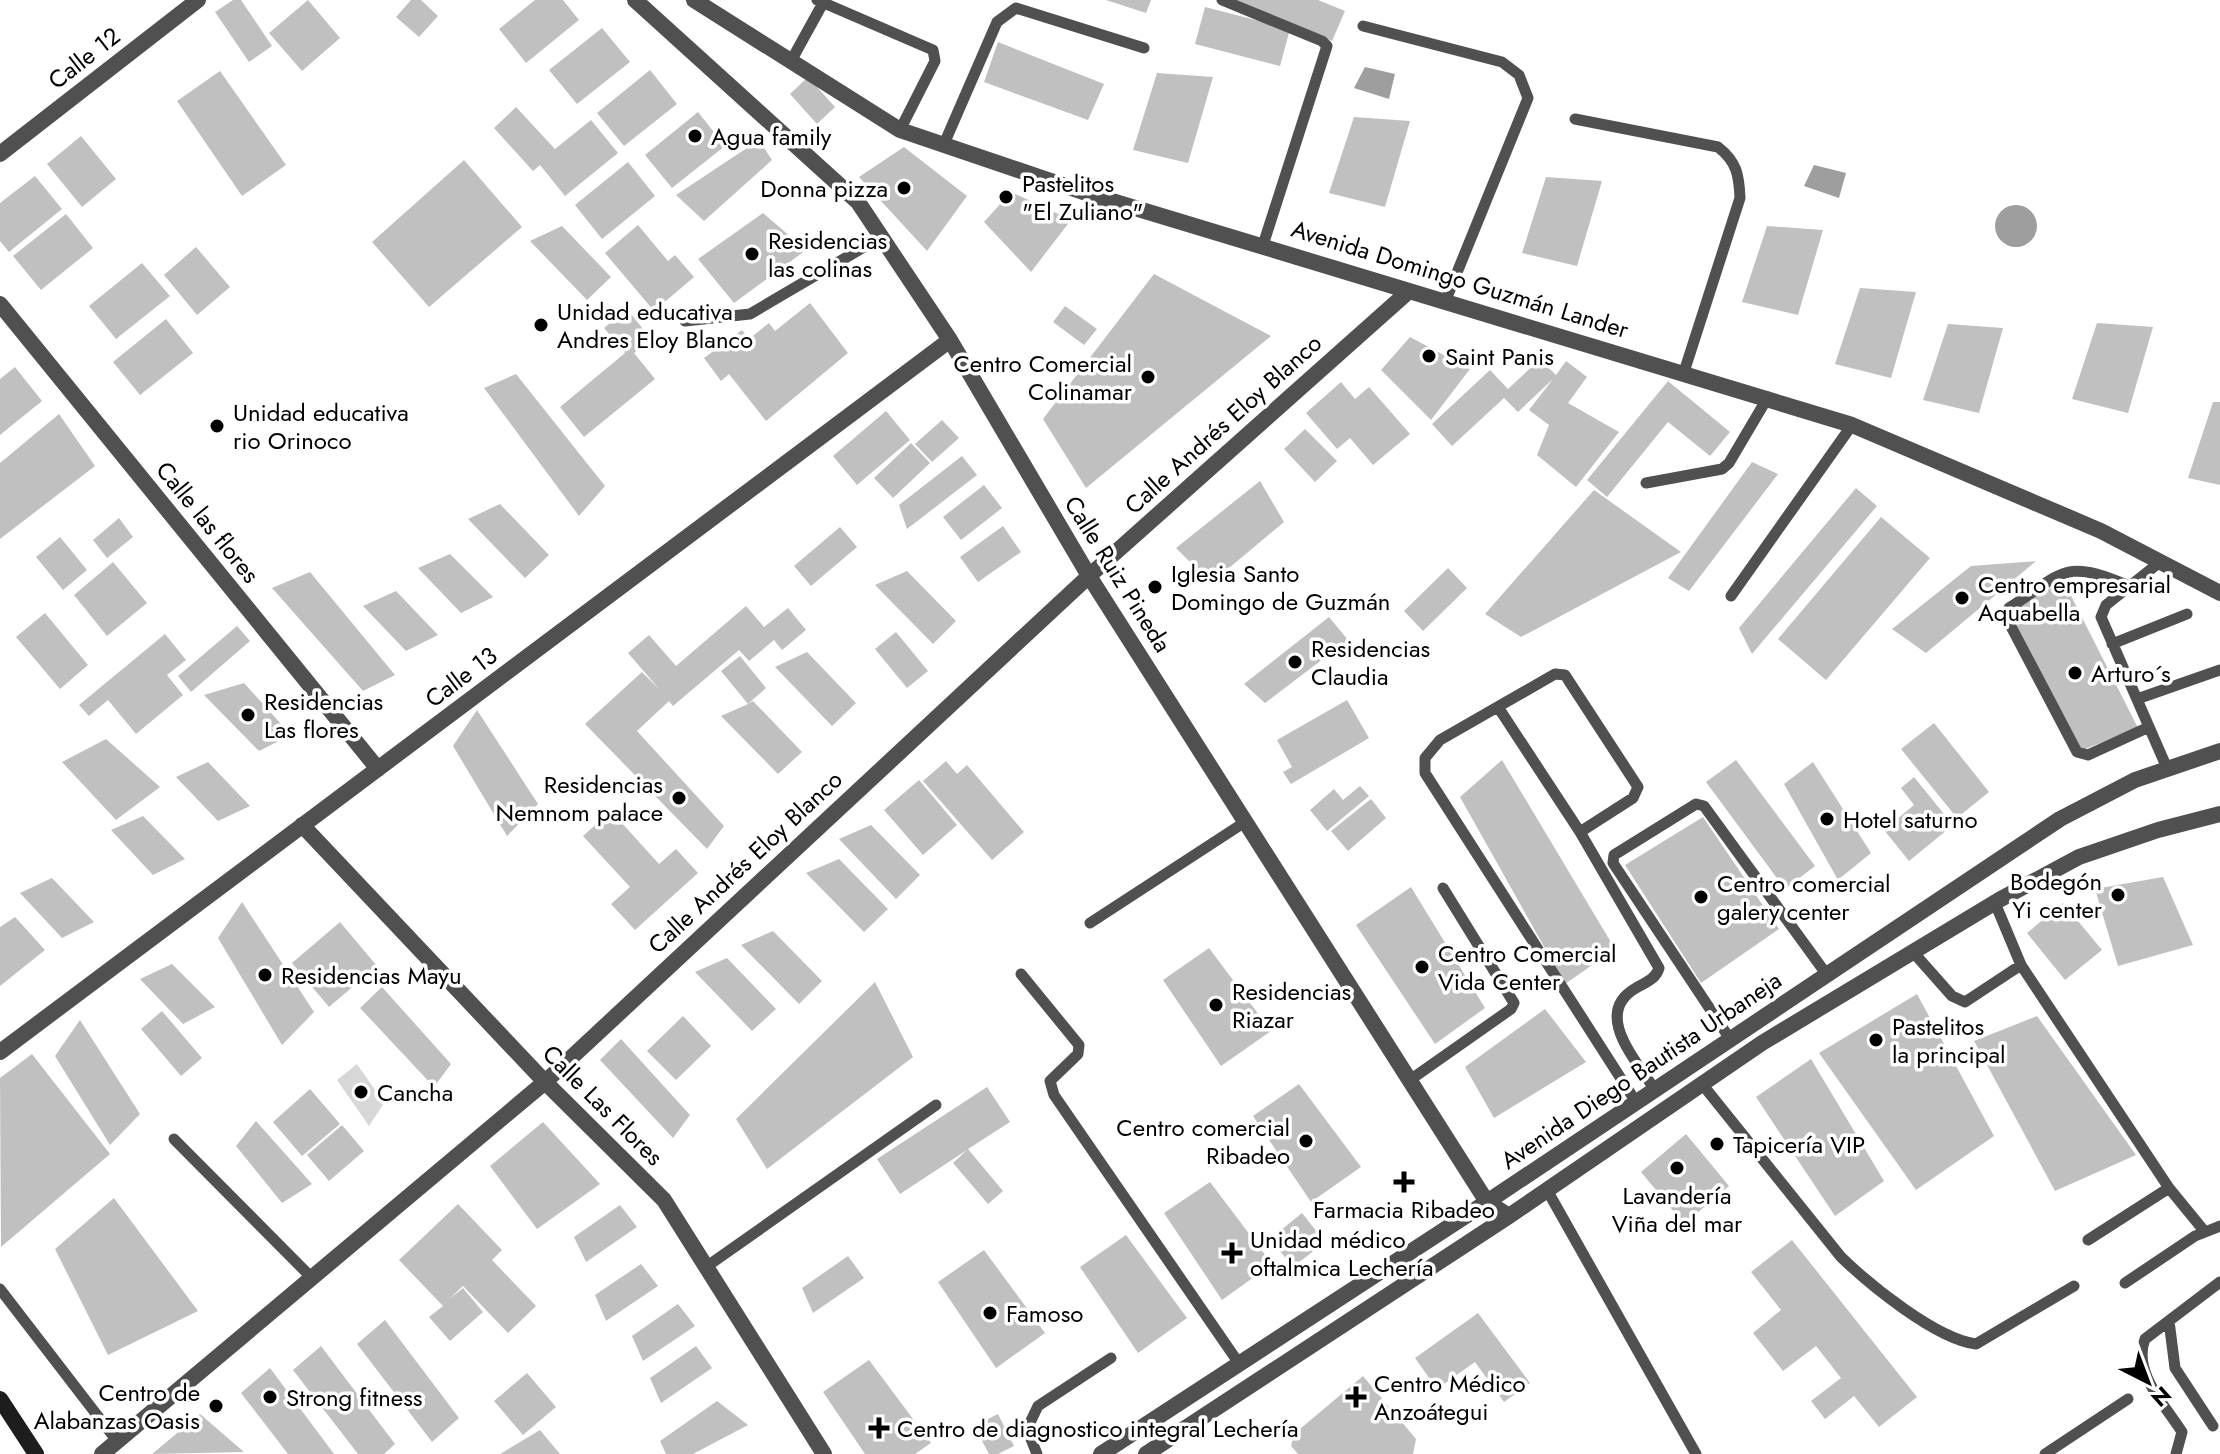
<svg xmlns="http://www.w3.org/2000/svg" width="2220" height="1454" viewBox="0 0 2220 1454" font-family="Jost,sans-serif">
  <style>
    .green { fill: #d7d7d7 }
    .water { fill: #9e9e9e }
    .building { fill: #c0c0c0 }
    .lines { fill: none; stroke-linecap: round; stroke-linejoin: round }
    .lane { stroke: #505050; stroke-width: 11 }
    .street { stroke: #505050; stroke-width: 16 }
    .secondary { stroke: #1d1d1d; stroke-width: 16 }
    .poi-dot { fill: #000; stroke: #fff; stroke-width: 3 }
    .labels { text-anchor: middle; dominant-baseline: central; stroke-width: 7; stroke-linejoin: round; paint-order: stroke }
    .street-label { font-size: 24px; fill: #000; stroke: #fff }
    .poi-label { font-size: 24px; fill: #000; stroke: #fff; text-anchor: start }
  </style>
  <rect width="100%" height="100%" fill="#fff"/>
  <path class="green" d="M357,1064L384,1103L369,1126L337,1080Z"/>
  <path class="water" d="M1365,67L1395,74L1389,99L1354,88Z
    M1814,165L1846,173L1839,198L1804,186Z
    M1995 226a21 21 0 1 1 42 0a21 21 0 1 1-42 0Z"/>
  <path class="building" d="M233,0H241L272,46L249,62L215,12Z
    M308,0L340,38L302,71L269,33Z
    M411,0H421L438,16L419,37L396,17Z
    M535,0H563L579,20L526,63L499,29Z
    M1106,0H1151L1146,13Z
    M1235,0H1318L1345,11L1332,41Z
    M1205,7L1290,29L1280,66L1195,44Z
    M602,28L630,62L577,104L549,70Z
    M998,42L1104,84L1088,120L984,82Z
    M650,70L677,104L624,146L597,113Z
    M220,71L286,165L242,196L177,101Z
    M1157,73L1213,77L1188,163L1133,150Z
    M808,77L835,107L817,124L790,94Z
    M516,107L555,149L591,120L618,153L565,196L540,165L533,171L494,128Z
    M698,112L725,146L672,188L645,155Z
    M1354,117L1410,121L1385,207L1329,193Z
    M81,136L116,179L82,207L47,164Z
    M759,140L772,160L704,221L676,195Z
    M904,147L967,196L927,251L859,177Z
    M464,160L522,227L429,307L372,242Z
    M628,162L655,196L602,239L575,205Z
    M35,176L62,209L9,252L0,241V203Z
    M1546,177L1602,181L1577,266L1522,253Z
    M1011,192L1071,220L1031,272L984,222Z
    M763,213L806,250L734,303L698,259Z
    M66,214L93,248L41,290L13,256Z
    M638,225L668,261L675,255L694,277L654,311L605,253Z
    M562,226L611,277L587,300L530,241Z
    M1767,226L1823,230L1798,315L1742,302Z
    M196,247L230,287L197,315L164,275Z
    M142,263L170,296L116,339L89,306Z
    M1154,274L1271,336L1086,488L1043,419Z
    M1860,288L1916,292L1891,378L1835,364Z
    M810,303L848,353L766,421L729,374L721,381L704,358L742,330L749,339L769,323L775,331Z
    M1065,306L1097,329L1084,345L1053,322Z
    M627,309L651,339L634,353L655,379L584,437L560,407L625,353L604,328Z
    M166,319L193,353L140,395L113,362Z
    M2097,323L2153,327L2128,413L2072,399Z
    M1948,324L2003,328L1979,413L1923,400Z
    M1410,337L1470,369L1431,420L1381,370Z
    M1540,359L1556,375L1566,361L1587,377L1568,403L1619,432L1576,487L1537,455L1549,425L1529,410L1553,379L1518,412L1504,398L1452,446L1432,424L1490,370L1508,389Z
    M15,367L42,401L0,435V379Z
    M516,374L605,486L579,516L484,388Z
    M1668,381L1730,432L1710,456L1668,422L1607,497L1587,480Z
    M1341,382L1355,399L1369,387L1410,434L1373,465L1350,438L1337,449L1306,413Z
    M2213,402H2220V485L2188,478Z
    M886,411L910,440L857,485L833,456Z
    M59,414L95,466L0,539V463Z
    M942,420L959,438L932,462L915,444Z
    M1305,429L1337,461L1315,482L1284,449Z
    M911,443L930,463L893,498L874,478Z
    M962,456L977,475L907,529L899,505Z
    M1752,462L1778,474L1689,591L1668,578Z
    M1260,481L1284,522L1211,583L1176,548Z
    M984,485L1002,508L961,540L943,517Z
    M1856,488L1877,506L1752,654L1739,628Z
    M1594,490L1681,552L1521,637L1485,614Z
    M500,504L549,555L525,578L468,519Z
    M1881,517L1930,558L1826,680L1778,639Z
    M119,518L133,537L107,558L93,540Z
    M1003,526L1021,552L978,582L960,557Z
    M840,527L857,547L811,586L794,566Z
    M60,537L87,570L63,590L36,557Z
    M450,554L493,597L461,613L418,568Z
    M2036,561L1926,653L1892,629L1971,566Z
    M113,562L147,603L107,636L74,595Z
    M1448,568L1467,588L1423,631L1404,611Z
    M907,571L956,621L933,644L875,585Z
    M310,572L395,675L363,691L272,588Z
    M2063,580L2138,728L2080,751L2011,618L2014,609Z
    M396,591L438,635L406,651L363,606Z
    M746,606L764,627L788,608L806,630L782,650L774,640L749,661L739,650L673,706L669,701L637,731L724,826L707,849L585,724L642,672L660,690L628,653L649,635L676,666Z
    M45,613L88,665L60,689L16,637Z
    M1329,617L1348,640L1265,703L1244,684Z
    M237,626L250,641L191,692L178,676Z
    M896,632L928,671L907,688L875,649Z
    M165,634L186,660L167,675L183,695L136,734L108,700L89,716L79,705Z
    M807,652L856,703L832,726L775,667Z
    M740,656L766,688L748,704L753,701L802,752L778,774L721,716L748,704L721,671Z
    M244,683L291,735L259,751L204,695Z
    M1347,700L1369,738L1291,784L1283,772L1292,767L1277,740Z
    M477,710L538,804L507,836L453,746Z
    M1934,723L1989,792L1957,818L1901,749Z
    M106,739L160,787L116,820L62,762Z
    M1502,760L1615,949L1565,984L1460,797Z
    M1736,760L1815,866L1785,889L1706,782Z
    M946,761L957,774L967,765L1024,832L992,860L923,781Z
    M208,762L250,806L218,821L176,777Z
    M1813,762L1871,853L1838,880L1784,784Z
    M1914,777L1953,825L1909,861L1884,830L1914,805L1901,788Z
    M919,780L957,825L923,855L884,810Z
    M1360,786L1369,796L1327,831L1310,810L1334,789L1343,800Z
    M1371,799L1386,818L1348,851L1331,831Z
    M611,811L659,864L676,849L698,873L635,930L611,904L630,887L583,836Z
    M143,816L185,859L153,875L111,830Z
    M1703,817L1779,929L1701,983L1625,865Z
    M871,825L920,875L896,899L839,839Z
    M839,859L888,909L864,932L806,873Z
    M2163,877L2193,945L2118,966L2095,889Z
    M52,878L94,922L62,938L20,893Z
    M1411,887L1485,1008L1435,1044L1356,925Z
    M242,902L314,1012L282,1045L218,938Z
    M2063,903L2102,950L2065,980L2027,933Z
    M15,917L45,950L0,986V927Z
    M340,922L377,966L329,1007L292,963Z
    M773,931L822,981L799,1004L741,945Z
    M1209,948L1271,1031L1221,1066L1163,980Z
    M727,958L776,1009L752,1031L695,972Z
    M172,964L215,1007L183,1024L140,979Z
    M875,982L913,1057L767,1169L736,1119Z
    M382,987L451,1064L434,1087L360,1008Z
    M1917,994L1994,1136L1916,1190L1819,1053Z
    M1545,1009L1586,1062L1494,1118L1465,1067Z
    M162,1011L202,1058L181,1076L141,1029Z
    M683,1016L711,1046L676,1080L647,1051Z
    M2037,1016L2136,1155L2055,1191L1974,1041Z
    M80,1020L140,1114L110,1145L55,1056Z
    M621,1039L690,1115L673,1138L600,1060Z
    M32,1054L110,1154L1,1247L0,1078Z
    M1811,1059L1884,1181L1835,1216L1756,1097Z
    M1299,1084L1361,1167L1311,1202L1253,1116Z
    M987,1087L1010,1122L968,1149L1003,1191L988,1204L953,1163L967,1150L900,1194L877,1159Z
    M310,1089L340,1124L302,1156L273,1122Z
    M256,1121L312,1184L282,1203L236,1146Z
    M543,1122L600,1184L537,1229L490,1166Z
    M342,1125L364,1151L329,1181L307,1155Z
    M1686,1134L1729,1186L1684,1224L1641,1172Z
    M1210,1182L1272,1264L1222,1300L1164,1213Z
    M114,1198L198,1311L108,1355L55,1249Z
    M458,1204L502,1250L492,1260L536,1306L508,1333L463,1286L448,1300L463,1288L483,1312L450,1341L429,1317L443,1306L399,1260Z
    M620,1205L637,1227L586,1262L574,1237Z
    M1302,1213L1325,1242L1293,1267L1270,1239Z
    M1126,1235L1187,1318L1138,1353L1080,1267Z
    M1792,1240L1917,1397L1879,1427L1854,1396L1825,1419L1811,1401L1841,1378L1816,1346L1783,1371L1753,1333L1781,1310L1751,1272Z
    M984,1250L1045,1333L996,1368L938,1282Z
    M848,1256L864,1278L813,1313L802,1288Z
    M641,1264L658,1286L606,1321L595,1295Z
    M678,1304L695,1326L643,1361L632,1336Z
    M1478,1313L1530,1383L1504,1402L1475,1362L1437,1389L1415,1358Z
    M385,1320L459,1418L432,1442L357,1344Z
    M321,1346L395,1444L384,1454H358L293,1370Z
    M696,1346L712,1368L661,1403L650,1378Z
    M869,1360L931,1443L915,1454H865L823,1392Z
    M270,1368L334,1454H288L241,1393Z
    M527,1373L556,1407L523,1435L494,1401Z
    M1363,1376L1416,1439L1413,1454H1298L1291,1446L1294,1434Z
    M717,1401L748,1425L693,1454H666L660,1441Z
    M200,1414L244,1452L152,1454Z
    M998,1414L1014,1446L998,1454H989L974,1426Z
    M540,1430L560,1454H500Z"/>
  <g class="lines">
    <path class="lane" d="M817,0L933,50L935,61L900,130
      M1222,0L1322,41L1327,46L1263,245
      M1363,26L1502,62L1519,75L1528,98L1445,302
      M791,61L823,3
      M1575,119L1718,147C1737,162 1739,175 1740,198L1684,372
      M944,144L997,22L1016,8L1144,48
      M685,321L750,314L881,237
      M1646,483L1722,469L1729,463L1768,397
      M2160,562L2106,605L2101,617L2167,768
      M2129,586C2063,558 2065,572 2009,608L2006,617L2077,752L2088,755L2149,727
      M1731,596L1852,425
      M2112,644L2187,614
      M2137,699L2220,670
      M1498,707L1580,832
      M1090,923L1245,822
      M1913,952L1952,996L1965,1002L2021,965L1995,903
      M2021,965L2169,1188L2088,1240
      M1021,974L1079,1045L1078,1054L1050,1081L1054,1095L1238,1362
      M1730,1039L1613,863L1614,855L1696,804L1704,806L1827,975
      M1410,1080L1511,1009L1514,1003L1443,888
      M1702,1084L1841,1257C1870,1285 1936,1339 1976,1344L2074,1286
      M1636,1102L1425,773V758L1440,740L1555,674L1565,675L1638,787L1633,798L1580,832L1659,968C1656,979 1646,982 1636,988C1592,1013 1636,1060 1655,1090
      M174,1139L312,1278
      M2169,1188L2205,1232
      M1547,1190L1696,1454
      M706,1267L936,1105
      M2125,1283L2195,1236L2220,1226
      M0,1289L117,1441
      M2169,1321L2175,1368L2213,1426
      M1037,1454L1027,1429L1038,1406L1111,1358
      M2045,1454L2128,1399
      M2176,1454L2182,1432C2165,1405 2132,1372 2145,1339L2220,1282"/>
    <path class="street" d="M635,0L858,202L950,340L1089,576L1487,1202L1509,1216
      M694,0L900,130L1092,195L1852,425L2101,531L2220,593
      M0,154L198,0
      M0,304L378,769
      M302,825L545,1082L664,1200L824,1454
      M0,1052L950,340
      M102,1454L545,1082L1089,576L1409,291
      M1101,1454L1487,1202L2060,819L2135,780L2220,751
      M1146,1454L1509,1216L1762,1043L1999,900L2079,857L2158,830L2220,814"/>
    <path class="secondary" d="M0,1399L36,1454"/>
  </g>
  <g class="poi-dot">
    <circle cx="695" cy="136" r="8"/>
    <circle cx="904" cy="188" r="8"/>
    <circle cx="1006" cy="197" r="8"/>
    <circle cx="752" cy="254" r="8"/>
    <circle cx="541" cy="325" r="8"/>
    <circle cx="1429" cy="356" r="8"/>
    <circle cx="1148" cy="377" r="8"/>
    <circle cx="217" cy="426" r="8"/>
    <circle cx="1155" cy="587" r="8"/>
    <circle cx="1962" cy="598" r="8"/>
    <circle cx="1295" cy="662" r="8"/>
    <circle cx="2075" cy="673" r="8"/>
    <circle cx="248" cy="715" r="8"/>
    <circle cx="679" cy="798" r="8"/>
    <circle cx="1827" cy="819" r="8"/>
    <circle cx="2118" cy="895" r="8"/>
    <circle cx="1701" cy="897" r="8"/>
    <circle cx="1422" cy="967" r="8"/>
    <circle cx="265" cy="975" r="8"/>
    <circle cx="1216" cy="1005" r="8"/>
    <circle cx="1876" cy="1040" r="8"/>
    <circle cx="361" cy="1092" r="8"/>
    <circle cx="1306" cy="1141" r="8"/>
    <circle cx="1717" cy="1144" r="8"/>
    <circle cx="1677" cy="1168" r="8"/>
    <path d="M1400 1170h8v8h8v8h-8v8h-8v-8h-8v-8h8z"/>
    <path d="M1228 1241h8v8h8v8h-8v8h-8v-8h-8v-8h8z"/>
    <circle cx="990" cy="1313" r="8"/>
    <circle cx="270" cy="1397" r="8"/>
    <path d="M1352 1385h8v8h8v8h-8v8h-8v-8h-8v-8h8z"/>
    <circle cx="216" cy="1406" r="8"/>
    <path d="M875 1416h8v8h8v8h-8v8h-8v-8h-8v-8h8z"/>
  </g>
  <g class="labels">
    <g class="street-label">
      <text transform="translate(84 58) rotate(-38)">Calle 12</text>
      <text transform="translate(1460 279) rotate(17)">Avenida Domingo Guzmán Lander</text>
      <text transform="translate(1223 424) rotate(-42)">Calle Andrés Eloy Blanco</text>
      <text transform="translate(208 522) rotate(51)">Calle las flores</text>
      <text transform="translate(1118 574) rotate(58)">Calle Ruiz Pineda</text>
      <text transform="translate(461 677) rotate(-37)">Calle 13</text>
      <text transform="translate(745 862) rotate(-43)">Calle Andrés Eloy Blanco</text>
      <text transform="translate(1641 1070) rotate(-34)">Avenida Diego Bautista Urbaneja</text>
      <text transform="translate(603 1105) rotate(45)">Calle Las Flores</text>
    </g>
    <g class="poi-label">
      <text x="711" y="136">Agua family</text>
      <text x="1022" y="183">Pastelitos<tspan x="1022" dy="28">"El Zuliano"</tspan></text>
      <text x="888" y="188" text-anchor="end">Donna pizza</text>
      <text x="768" y="240">Residencias<tspan x="768" dy="28">las colinas</tspan></text>
      <text x="557" y="311">Unidad educativa<tspan x="557" dy="28">Andres Eloy Blanco</tspan></text>
      <text x="1445" y="356">Saint Panis</text>
      <text x="1132" y="363" text-anchor="end">Centro Comercial<tspan x="1132" dy="28">Colinamar</tspan></text>
      <text x="233" y="412">Unidad educativa<tspan x="233" dy="28">rio Orinoco</tspan></text>
      <text x="1171" y="573">Iglesia Santo<tspan x="1171" dy="28">Domingo de Guzmán</tspan></text>
      <text x="1978" y="584">Centro empresarial<tspan x="1978" dy="28">Aquabella</tspan></text>
      <text x="1311" y="648">Residencias<tspan x="1311" dy="28">Claudia</tspan></text>
      <text x="2091" y="673">Arturo´s</text>
      <text x="264" y="701">Residencias<tspan x="264" dy="28">Las flores</tspan></text>
      <text x="663" y="784" text-anchor="end">Residencias<tspan x="663" dy="28">Nemnom palace</tspan></text>
      <text x="1843" y="819">Hotel saturno</text>
      <text x="2102" y="881" text-anchor="end">Bodegón<tspan x="2102" dy="28">Yi center</tspan></text>
      <text x="1717" y="883">Centro comercial<tspan x="1717" dy="28">galery center</tspan></text>
      <text x="1438" y="953">Centro Comercial<tspan x="1438" dy="28">Vida Center</tspan></text>
      <text x="281" y="975">Residencias Mayu</text>
      <text x="1232" y="991">Residencias<tspan x="1232" dy="28">Riazar</tspan></text>
      <text x="1892" y="1026">Pastelitos<tspan x="1892" dy="28">la principal</tspan></text>
      <text x="377" y="1092">Cancha</text>
      <text x="1290" y="1127" text-anchor="end">Centro comercial<tspan x="1290" dy="28">Ribadeo</tspan></text>
      <text x="1733" y="1144">Tapicería VIP</text>
      <text x="1677" y="1195" text-anchor="middle">Lavandería<tspan x="1677" dy="28">Viña del mar</tspan></text>
      <text x="1404" y="1209" text-anchor="middle">Farmacia Ribadeo</text>
      <text x="1250" y="1239">Unidad médico<tspan x="1250" dy="28">oftalmica Lechería</tspan></text>
      <text x="1006" y="1313">Famoso</text>
      <text x="1374" y="1383">Centro Médico<tspan x="1374" dy="28">Anzoátegui</tspan></text>
      <text x="200" y="1392" text-anchor="end">Centro de<tspan x="200" dy="28">Alabanzas Oasis</tspan></text>
      <text x="286" y="1397">Strong fitness</text>
      <text x="897" y="1428">Centro de diagnostico integral Lechería</text>
    </g>
  </g>
  <g transform="translate(2148 1382) rotate(138)" stroke="#ffffff" stroke-width="6" paint-order="stroke">
  <path d="M0-6L14 30L0 20L-14 30Z" fill="#000000"/>
  <text y="-12" font-size="22" font-weight="bold" text-anchor="middle" fill="#000000">N</text>
  </g>
</svg>
